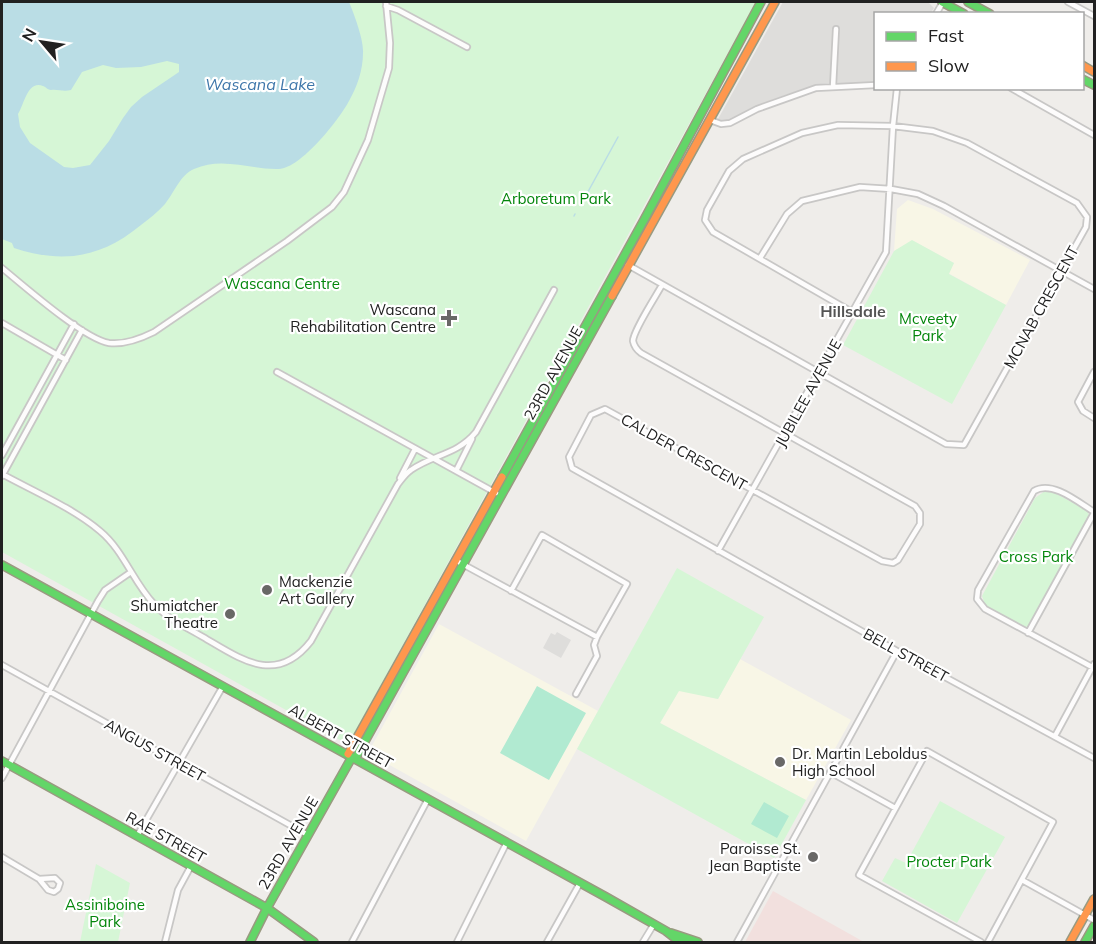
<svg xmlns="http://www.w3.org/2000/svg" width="1096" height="944" viewBox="0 0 1096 944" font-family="Mulish,sans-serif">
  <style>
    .residential { fill: #dedddb }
    .commercial { fill: #f2e0de }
    .education { fill: #f8f6e6 }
    .park { fill: #d6f6d6 }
    .pitch { fill: #b1ead1 }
    .water { fill: #badde5; fill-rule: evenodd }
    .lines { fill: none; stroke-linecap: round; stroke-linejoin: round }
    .stream { stroke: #badde5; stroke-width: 1.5 }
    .street-casing { stroke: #c8c7c6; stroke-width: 8 }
    .fast-casing { stroke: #999a80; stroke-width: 10 }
    .slow-casing { stroke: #999a80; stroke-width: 10 }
    .street { stroke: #fdfcfc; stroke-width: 4.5 }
    .fast { stroke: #63d668; stroke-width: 7 }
    .slow { stroke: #ff974d; stroke-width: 7 }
    .poi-dot { fill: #696867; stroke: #fff; stroke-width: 2 }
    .labels { text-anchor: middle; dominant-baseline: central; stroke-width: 4.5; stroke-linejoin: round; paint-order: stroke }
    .park-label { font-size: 15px; fill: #03860b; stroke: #fff }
    .street-label { font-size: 15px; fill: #212121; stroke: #fff }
    .poi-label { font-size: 15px; fill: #212121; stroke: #fff; text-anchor: end }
    .water-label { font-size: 16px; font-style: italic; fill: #3e76aa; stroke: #fff }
    .neighbourhood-label { font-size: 16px; font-weight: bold; fill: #545454; stroke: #fff }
  </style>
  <rect width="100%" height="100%" fill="#efedea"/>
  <path class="residential" d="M783,2H928L934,8L931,13L876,14L875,82L825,84L785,95L751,108L727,121L721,120L718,119Z
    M557,632L571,640L561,658L543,648L551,633L555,635Z"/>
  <path class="commercial" d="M773,891L864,942H745Z"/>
  <path class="education" d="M908,200L933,209L1030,260L1006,305L948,273L954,263L913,241L894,251L897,209Z
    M439,624L598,711L526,841L368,753Z
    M740,659L851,720L806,800L660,723L679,690L718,699Z"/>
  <path class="park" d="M2,2H756L351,739L340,740L2,552Z
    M912,240L954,263L949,274L1006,305L952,404L843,345L894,251Z
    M1045,491L1053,492L1088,511L1089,517L1029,626L1023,628L986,607L982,596L1035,498Z
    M677,568L764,617L718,699L679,691L660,723L806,800L774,858L577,749Z
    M940,801L1005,837L957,923L882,881L895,858L906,863Z
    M96,864L130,883L118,942H80Z"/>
  <path class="pitch" d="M537,686L586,713L549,780L500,753Z
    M764,802L789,816L777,838L751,824Z"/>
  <path class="water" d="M2,2H349C354,14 364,40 363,53C363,70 357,87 349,101C339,120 301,168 279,169C250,170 223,156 194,169C180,175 174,193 165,204C158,212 149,219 141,225C101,258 63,264 14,248L12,243L2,239ZM167,61L179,64V72L142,97L131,107L123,118L109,141L90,165L73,168L64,167L30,143L20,127L18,114C24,106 27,80 43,86C46,87 48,90 51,90C58,89 63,92 71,90L82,72L103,65L116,68L141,67Z"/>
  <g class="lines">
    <path class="stream" d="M584,199L618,137
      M574,216L575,214"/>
    <defs>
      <path id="street" d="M1068,2L1094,16
        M386,6L398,10L467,47
        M936,14L943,2
        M833,87L836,29
        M1011,88L1094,135
        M710,120L721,124L730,123L757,109L816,88L876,85
        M760,258L787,214L802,201L860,187L891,189L918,194L944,206L1094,289
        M628,265L946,444L964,445L1086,227L1087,217L1077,203L967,143L933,131L893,126L838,125L802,133L743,159L729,171L707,210L705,220L713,232L852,312
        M2,268C24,286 84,339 109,343C125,345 140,339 154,332L287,241L332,207L344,192L368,140L389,68L390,43L386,2
        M662,285C656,296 633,331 633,341C634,346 637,350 641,353L915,506L920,513V524L898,560L893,563L882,561L605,409L591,415L569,457L572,468L897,651L1094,758
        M2,323L66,360
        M277,372L496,493
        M1094,372L1078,402L1083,411L1094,418
        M476,432L554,290
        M2,455L74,324
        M456,471L472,439
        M2,474C33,491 73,508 100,531C124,551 133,582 154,604C167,619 186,627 203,637C241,659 276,686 311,641L398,484C402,479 406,473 411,470C434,454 457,455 476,432
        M2,476L82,330
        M400,478L415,449
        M718,551L886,252L893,126L897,88
        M455,560L597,637
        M511,591L542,535L627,584L597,637L594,645L597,656L576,694
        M1028,633L1094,513
        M2,665L308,835
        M1092,667L985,609L977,599L978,590L1034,491C1052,480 1078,502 1094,512
        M1055,736L1094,664
        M830,772L895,808
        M2,778L98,601L105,590L131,572
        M137,836L223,686
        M2,857L39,879L48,890L54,892L58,889L60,883L55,878L39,879
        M1022,880L1094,920
        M165,942L178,890L191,866
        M352,942L428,799
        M457,942L507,842
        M547,942L580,883
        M643,942L654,924
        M737,942L897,651
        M981,942L859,875L927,751L1053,822L988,942"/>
      <path id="fast" d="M942,2L964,14
        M968,2L990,14
        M1082,79L1094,85
        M502,477L644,220L761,2
        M2,565L606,897L666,931L680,942
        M355,759L612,296
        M2,761L267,908L314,942
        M671,933L698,942
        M250,942L267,908L352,757
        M1085,942L1094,926"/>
      <path id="slow" d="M1082,65L1094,72
        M612,296L775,2
        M348,754L502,477
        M1070,942L1094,899"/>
    </defs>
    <use href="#street" class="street-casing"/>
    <use href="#fast" class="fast-casing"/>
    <use href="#slow" class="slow-casing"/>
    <use href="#street" class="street"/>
    <use href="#fast" class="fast"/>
    <use href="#slow" class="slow"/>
  </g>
  <g class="poi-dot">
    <path d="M446 309h6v6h6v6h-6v6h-6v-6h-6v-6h6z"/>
    <circle cx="267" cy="590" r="6"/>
    <circle cx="230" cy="614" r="6"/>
    <circle cx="780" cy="762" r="6"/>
    <circle cx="813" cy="857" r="6"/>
  </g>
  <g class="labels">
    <g class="park-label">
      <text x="556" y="198">Arboretum Park</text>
      <text x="282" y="283">Wascana Centre</text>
      <text x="928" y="318">Mcveety<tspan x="928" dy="17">Park</tspan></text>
      <text x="1036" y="556">Cross Park</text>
      <text x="949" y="861">Procter Park</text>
      <text x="105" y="904">Assiniboine<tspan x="105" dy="17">Park</tspan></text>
    </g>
    <g class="street-label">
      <text transform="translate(1041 307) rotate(-61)">MCNAB CRESCENT</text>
      <text transform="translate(553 373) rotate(-61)">23RD AVENUE</text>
      <text transform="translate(808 393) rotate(-61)">JUBILEE AVENUE</text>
      <text transform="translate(684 452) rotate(29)">CALDER CRESCENT</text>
      <text transform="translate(906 655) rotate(29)">BELL STREET</text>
      <text transform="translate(341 736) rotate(29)">ALBERT STREET</text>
      <text transform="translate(155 750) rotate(29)">ANGUS STREET</text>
      <text transform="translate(166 837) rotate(29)">RAE STREET</text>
      <text transform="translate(288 843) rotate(-60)">23RD AVENUE</text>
    </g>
    <g class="poi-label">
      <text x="436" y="309">Wascana<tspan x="436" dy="17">Rehabilitation Centre</tspan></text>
      <text x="279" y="581" text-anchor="start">Mackenzie<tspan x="279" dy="17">Art Gallery</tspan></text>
      <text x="218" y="605">Shumiatcher<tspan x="218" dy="17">Theatre</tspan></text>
      <text x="792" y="753" text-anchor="start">Dr. Martin Leboldus<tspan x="792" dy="17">High School</tspan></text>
      <text x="801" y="848">Paroisse St.<tspan x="801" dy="17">Jean Baptiste</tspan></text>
    </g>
    <g class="water-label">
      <text x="260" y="84">Wascana Lake</text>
    </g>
    <g class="neighbourhood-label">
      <text x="853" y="311">Hillsdale</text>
    </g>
  </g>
  <rect width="1096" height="944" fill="none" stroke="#212121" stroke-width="6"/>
  <rect x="874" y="12" width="210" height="78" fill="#ffffff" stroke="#a6a6a6" stroke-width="1.5"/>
  <rect x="886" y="32" width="30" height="9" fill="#63d668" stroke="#a6a6a6" stroke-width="1.5"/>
  <text x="928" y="42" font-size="18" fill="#212121">Fast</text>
  <rect x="886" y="62" width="30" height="9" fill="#ff974d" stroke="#a6a6a6" stroke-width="1.5"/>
  <text x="928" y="72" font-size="18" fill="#212121">Slow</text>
  <g transform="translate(42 42) rotate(299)" stroke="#ffffff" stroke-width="4.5" paint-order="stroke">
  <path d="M0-4.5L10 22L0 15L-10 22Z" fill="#212121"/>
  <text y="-9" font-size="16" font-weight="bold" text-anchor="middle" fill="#212121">N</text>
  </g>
</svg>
